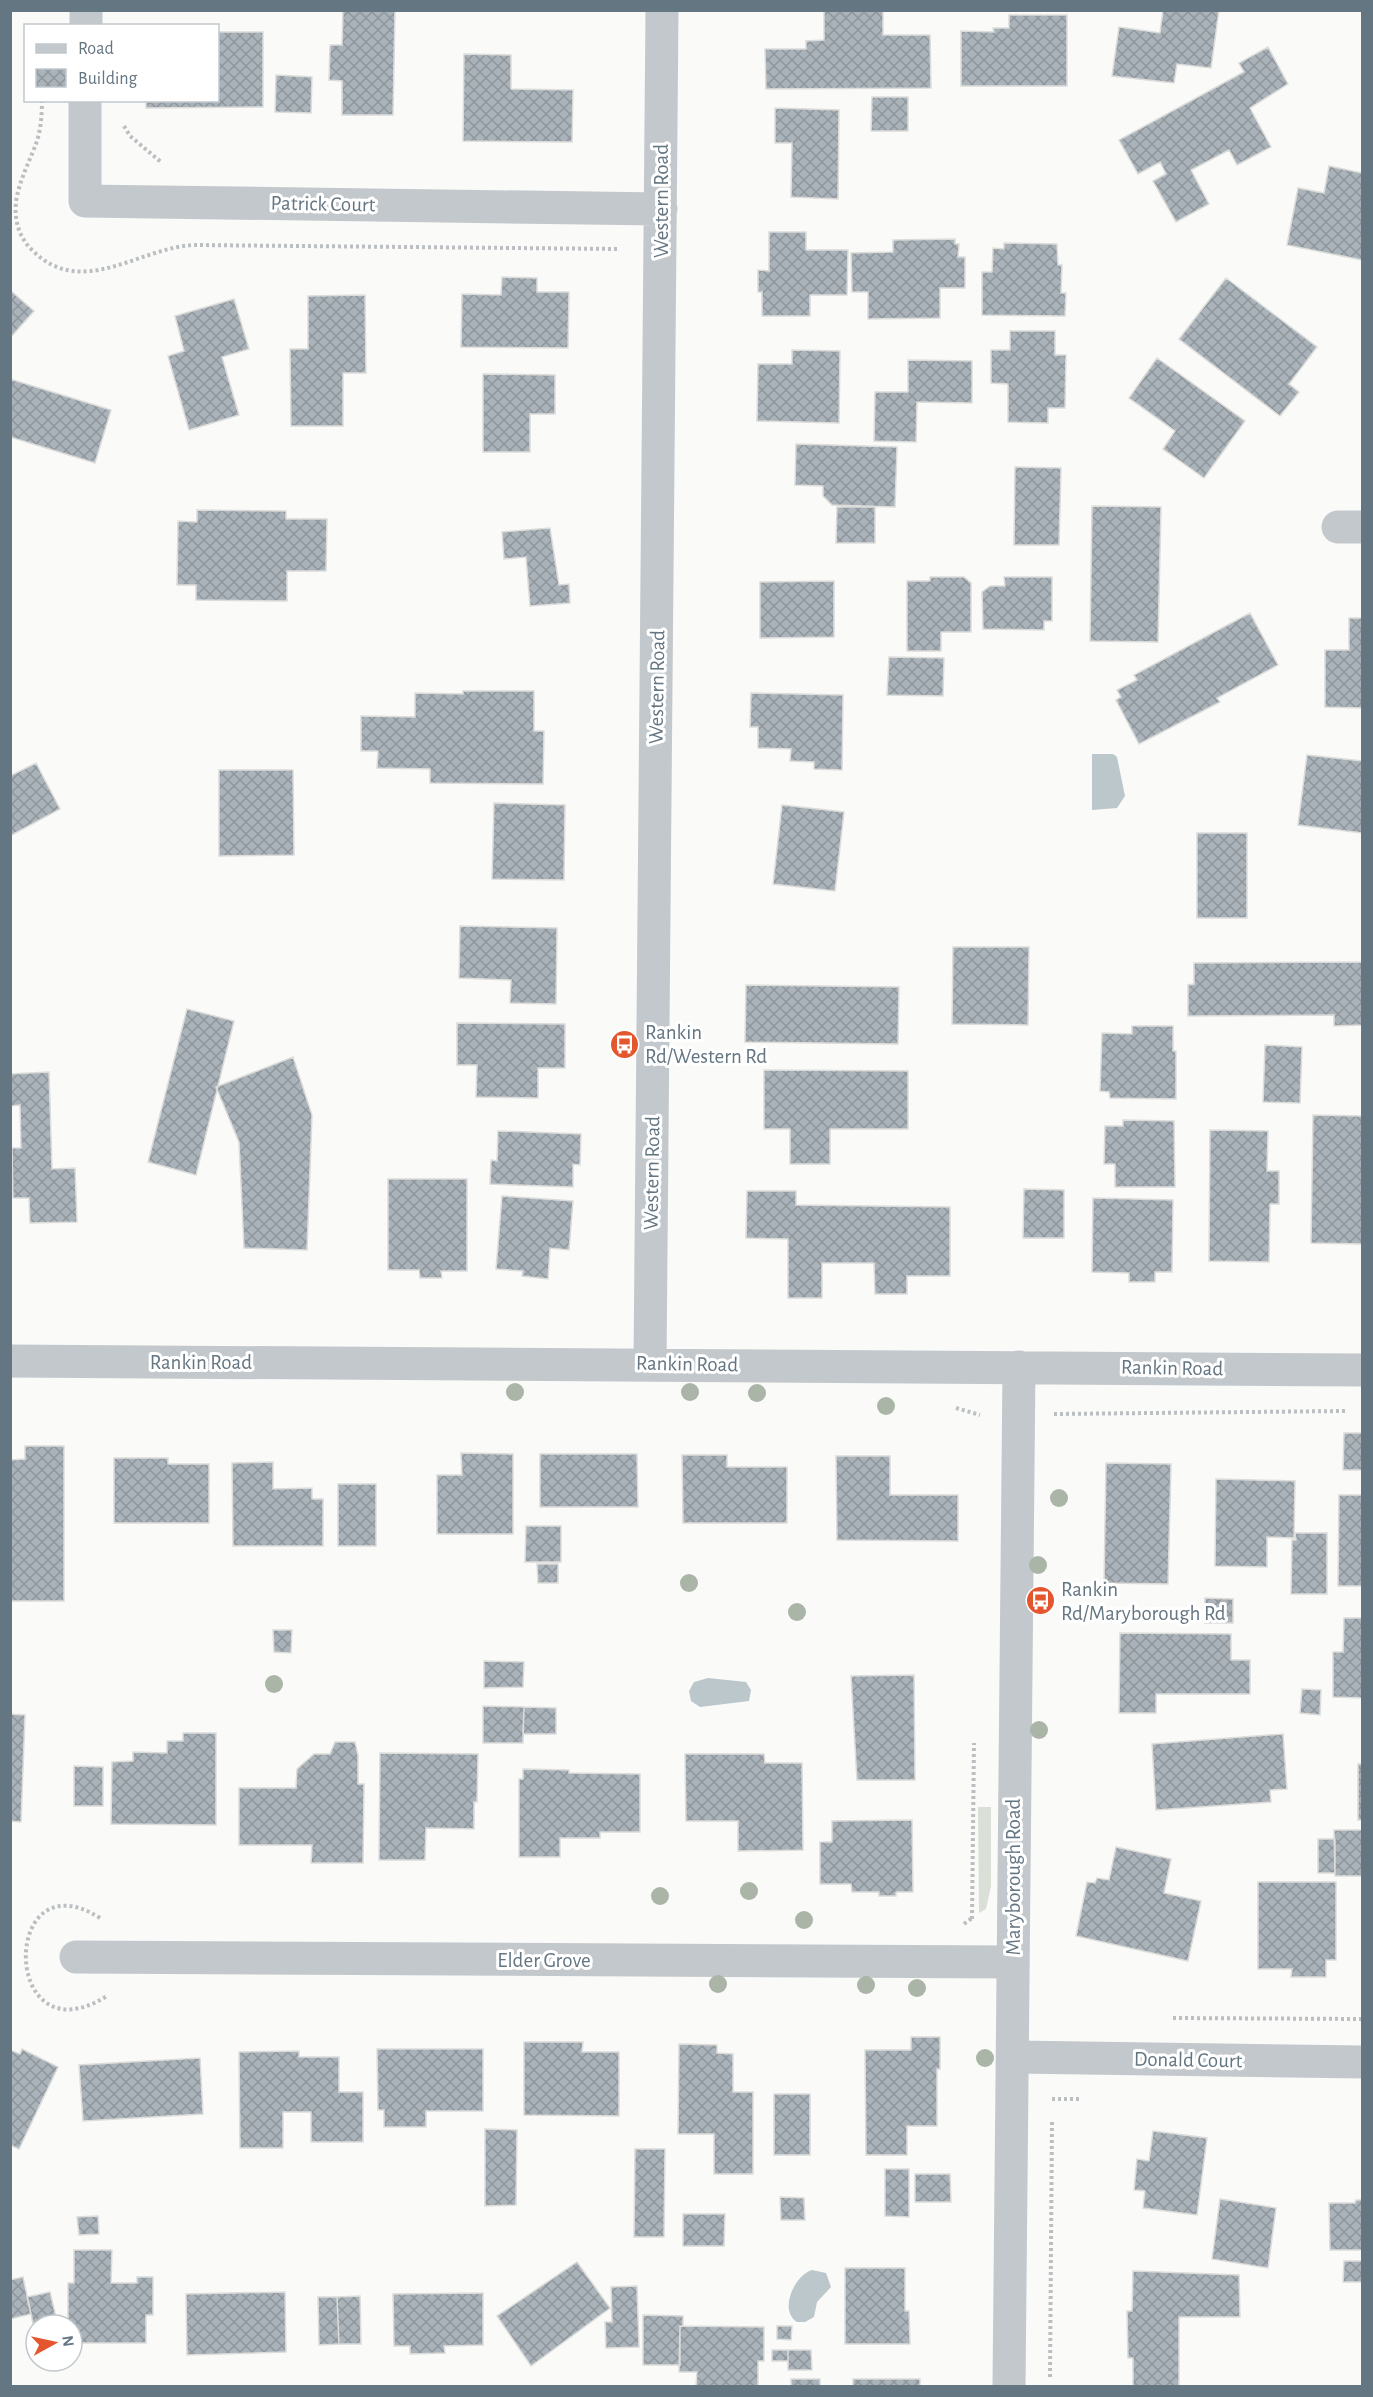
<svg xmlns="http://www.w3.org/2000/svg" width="1373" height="2397" viewBox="0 0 1373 2397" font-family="'Alegreya Sans',sans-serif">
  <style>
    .grass { fill: #dadfd7 }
    .water { fill: #bbc7cb }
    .building { fill: url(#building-cross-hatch); stroke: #dcdcda; stroke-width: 1.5 }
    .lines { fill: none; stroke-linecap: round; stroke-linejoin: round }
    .path { stroke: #bbbfc2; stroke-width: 4; stroke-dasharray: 3 3; stroke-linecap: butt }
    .minor { stroke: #c3c8cc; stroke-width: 33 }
    .tree { fill: #aab4a7 }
    .labels { text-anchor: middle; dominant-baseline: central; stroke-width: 6; stroke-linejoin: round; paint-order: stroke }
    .street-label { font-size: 21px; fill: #657683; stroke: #fff }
    .poi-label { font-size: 21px; fill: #657683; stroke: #fff; text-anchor: start }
  </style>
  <defs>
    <pattern id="building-cross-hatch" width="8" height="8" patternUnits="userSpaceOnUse" patternTransform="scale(1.5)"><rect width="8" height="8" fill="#aab3b9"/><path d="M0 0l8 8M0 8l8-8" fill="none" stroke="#8e969c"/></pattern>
  </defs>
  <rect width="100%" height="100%" fill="#fafaf8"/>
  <path class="grass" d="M978,1807H991V1886L986,1909L979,1913Z"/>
  <path class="water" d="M1092,754H1113L1117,757L1125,796L1117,808L1092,810Z
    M708,1678L746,1682L751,1690L749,1701L700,1707L691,1701L689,1691L694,1682Z
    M812,2270L826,2273L831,2287L817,2302L814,2317L805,2322H797C778,2310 795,2275 812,2270Z"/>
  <path class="building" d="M343,10H395L393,115H342V81L329,80L330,45H342Z
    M824,10H883V35H930L931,88L766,89L765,49H806V41L824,40Z
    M1163,10H1219L1211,68L1177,64L1174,83L1112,76L1119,27L1160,33Z
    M1009,15H1067V86H961V31L994,32L993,28H1009Z
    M218,32H263V107L146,108V100H218Z
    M1268,47L1288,84L1250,108L1271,147L1237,165L1229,150L1191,170L1209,204L1176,222L1153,181L1166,174L1160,162L1138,174L1119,140L1244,72L1239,63Z
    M464,54L511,55V89L573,90L572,142L463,141Z
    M276,75L312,77L311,113L275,112Z
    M872,97H908V131H871Z
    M775,108L839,110L838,199L791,197L792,143H775Z
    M1329,166L1362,173V260L1287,245L1298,188L1324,193Z
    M769,232H806V250H848L847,295H810V316H762V292H758V270L769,271Z
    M955,239V244H959L958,257H965V288H940V318L868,319V292H852L851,253L893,252V240Z
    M1004,243L1057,244L1058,265H1062L1061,293H1066L1065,316L982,315V272H992L993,248L1004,249Z
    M502,277L537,278V292H569L568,348L461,347L462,294L501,295Z
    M1226,278L1317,347L1289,384L1299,392L1280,416L1179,339Z
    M10,290L34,311L10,338Z
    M365,295L366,373H343V426H291L290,349H308V296Z
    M234,299L249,349L222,357L239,415L189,430L168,356L184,351L175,316Z
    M1010,331H1055V355H1066L1065,408H1048V423L1008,422V384L991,383V350H1010Z
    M792,350L840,351L839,423L757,421L758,364H792Z
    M1157,358L1245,421L1204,478L1163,449L1175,431L1129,398Z
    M908,360L972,361V403L917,402L916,442L874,441L875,392H908Z
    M483,374L555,375V414H530V452H483Z
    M10,379L111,410L95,463L10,437Z
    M796,444L897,447L895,507L832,505L823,496V486L795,485Z
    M1015,467L1061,468L1059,545H1014Z
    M1092,506L1161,507L1158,642L1090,641Z
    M837,507H875V543H836Z
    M197,510L286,511V519H327L326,571H287V601L196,600V585H177L178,521L197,522Z
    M550,528L559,585L569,584L570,603L530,606L526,557L504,559L502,532Z
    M930,577H964L971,583V632H941V651H907V581H930Z
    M1004,577H1052V621H1044V630L983,629L982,592L990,586H1005Z
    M834,581V637L760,638V582Z
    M1250,613L1278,665L1217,698L1220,702L1139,744L1116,700L1121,697L1117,690L1137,680L1134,675Z
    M1349,618H1362V708L1325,707V650H1349Z
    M889,657L944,658L943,696L887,695Z
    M463,691H534V731H544L543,784L430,783V769L377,768L378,751H361V716L415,717V693L463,694Z
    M751,693L843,695L842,770L814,769V762L790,761L791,749L758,748V727H750Z
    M1307,755L1362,761V833L1298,825Z
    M36,763L60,809L10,836V776Z
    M219,770H293L294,855L219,856Z
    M494,803L565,805L564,880L492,879Z
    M782,805L844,812L835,891L773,884Z
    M1197,833H1247V918H1197Z
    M460,926L557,928L556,1004L510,1003L511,980L459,978Z
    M953,947H1029L1028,1025L952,1024Z
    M1362,962V1025L1334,1026V1015L1188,1016V985L1194,984V963Z
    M746,985L899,987L898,1044L745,1042Z
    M187,1009L234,1021L196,1175L148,1162Z
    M457,1023L565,1024V1068H538V1098L476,1097L477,1065H457Z
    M1132,1026H1173V1051H1176V1099L1110,1098L1109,1092L1100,1091L1102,1033L1132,1034Z
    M1265,1045L1302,1047L1300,1103L1263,1102Z
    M293,1057L312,1115L307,1250L244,1248L239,1142L216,1087Z
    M764,1070L908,1071V1129H830V1164H790V1129H764Z
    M49,1072L52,1169L75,1168L77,1222L30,1223L29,1198H13L12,1148H21L20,1105L10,1106V1074Z
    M1313,1115L1362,1116V1244L1311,1243Z
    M1123,1120L1174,1121L1175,1187H1115V1164H1104L1105,1126H1123Z
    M1210,1130L1268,1131L1267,1171H1279V1204H1270L1269,1262L1209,1261Z
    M498,1131L581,1134L580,1165L573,1164V1187L490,1184L491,1160L497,1161Z
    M388,1179H467V1271H441L442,1278H420L419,1270H388Z
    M1024,1189L1064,1190V1238H1023Z
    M747,1191H796V1205L950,1207V1276H907V1294H875L874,1263H822V1298H788V1239L746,1238Z
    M502,1196L573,1201L569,1250L550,1248L548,1279L522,1276L523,1271L496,1269Z
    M1093,1198L1173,1200L1172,1272H1155V1282H1129V1273L1092,1272Z
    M1344,1433H1362V1470H1343Z
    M25,1446H64V1601H10V1460L25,1459Z
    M461,1453L513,1454V1534H437V1475H462Z
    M540,1454H637L638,1507H540Z
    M682,1455H727V1467H787V1523H683Z
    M836,1456H890V1495H958V1541L837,1540Z
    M114,1458H168V1464H209V1523H114Z
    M273,1462V1489L312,1488V1499H323V1546H233L232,1463Z
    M1106,1463L1171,1464L1168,1584L1104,1583Z
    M1216,1479L1295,1481L1294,1538L1267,1537V1567L1215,1566Z
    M338,1484H376V1546H338Z
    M1339,1495H1362V1586H1338Z
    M526,1526H561V1562H525Z
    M1295,1533H1327V1594H1291L1292,1540H1296Z
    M537,1564H558V1583H538Z
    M1205,1598L1233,1599V1623H1205Z
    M1344,1618H1362V1698L1333,1697V1652H1343Z
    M273,1630H292L291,1653L274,1652Z
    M1120,1633L1231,1634V1660H1250V1694H1156V1713H1119Z
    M484,1661L524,1662L523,1687L484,1688Z
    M914,1675L915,1780H857L851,1676Z
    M1302,1689L1321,1690L1320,1715L1300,1713Z
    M483,1706L524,1707L523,1743H483Z
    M524,1707L556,1708V1734H523Z
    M10,1714L25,1715L21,1822L10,1821Z
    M183,1733H216V1825L111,1824L112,1762L133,1761V1752L167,1753V1741H183Z
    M1283,1734L1287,1789L1270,1790L1271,1802L1156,1810L1152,1744Z
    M335,1742H355L358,1755V1784H364L363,1863H311L312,1845H239V1788H296L297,1769L314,1754H330Z
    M380,1753L478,1754L477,1802H474V1829L426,1828L425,1860H379Z
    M685,1754H764L765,1763H802L803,1850L738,1851V1821H686Z
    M1358,1764H1362V1820H1358Z
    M74,1766L103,1767V1806H74Z
    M523,1769L569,1770V1773L640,1774V1832H600V1838H560V1857H519V1779H523Z
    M912,1820L913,1892H896V1896H879V1892H852L851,1884H820V1842H832V1821Z
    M1334,1830H1362V1876H1335Z
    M1318,1839H1335V1873H1318Z
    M1116,1847L1171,1859L1164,1893L1201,1901L1188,1961L1076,1936L1087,1882L1095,1883L1097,1878L1109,1880Z
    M1258,1882H1336V1960H1326V1977H1291L1292,1969H1258Z
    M911,2037H940V2069H937V2126H907V2155H866L865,2050H911Z
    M524,2042H583L582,2052H619V2116L524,2115Z
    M679,2044L717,2045V2053L733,2054V2092H753V2174H714V2134H678Z
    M22,2049L58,2067L19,2149L10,2145V2050L20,2054Z
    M377,2049H483V2111H426V2127H384V2110H378Z
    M299,2051V2057H339V2092H363V2142H311V2112H283V2148H240L239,2052Z
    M200,2058L203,2114L83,2121L79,2065Z
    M774,2094H810V2155H774Z
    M485,2129L517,2130L516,2205L485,2206Z
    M1153,2131L1207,2138L1197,2215L1143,2208L1145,2191L1134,2190L1137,2159L1149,2161Z
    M635,2149H665L664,2237H634Z
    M885,2169H909V2217L885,2216Z
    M915,2174H950L951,2202H915Z
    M780,2197L804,2198L805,2220H781Z
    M1220,2199L1276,2208L1268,2268L1212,2259Z
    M1356,2200H1362V2250H1330L1329,2203H1355Z
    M683,2214H725L724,2246H683Z
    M98,2216L99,2234L79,2235L77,2217Z
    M74,2250H112L111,2283H137V2277H153V2315H146V2343H72V2325H68V2283H74Z
    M1344,2261H1362V2282H1343Z
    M577,2262L610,2308L531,2366L497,2316Z
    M845,2268H905V2311H909L910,2344H845Z
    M1133,2271L1239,2275L1240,2317H1179V2386H1133V2358H1128L1127,2311H1132Z
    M23,2277L31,2314L10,2319V2280Z
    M637,2286L639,2347L606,2348L605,2322H612L611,2287Z
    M50,2292L58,2325H36L35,2332L27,2297Z
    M285,2292L286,2352L187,2355L186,2294Z
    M483,2293V2345L444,2346L445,2353L410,2354V2346H394L393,2294Z
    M360,2296L361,2344H339L337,2297Z
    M318,2297H337L339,2344L319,2345Z
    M643,2315L683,2316V2326H680V2365H643Z
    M680,2326L764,2327V2361H758V2386H696L697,2372H679Z
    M777,2326H792L791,2340L777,2339Z
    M772,2350H788V2361H772Z
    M788,2350H811L812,2370H788Z
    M791,2379H820V2386H791Z
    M853,2379H920V2386H822H853Z"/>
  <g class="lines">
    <path class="path" d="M42,100C42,114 41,128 37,141C30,161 19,180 16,202C14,220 19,238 33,251C82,299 139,248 193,245L619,249
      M124,126L130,136L161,162
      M956,1408L980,1415
      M1054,1414L1347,1411
      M100,1918C0,1854 0,2063 107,1996
      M972,1919L974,1743
      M964,1924L972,1918
      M1173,2018L1362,2019
      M1052,2099H1080
      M1050,2377L1052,2120"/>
    <path class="minor" d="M86,26V10
      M85,100V201L661,209
      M1338,527H1362
      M10,1361L1362,1370
      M650,1364L662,10
      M76,1957L1012,1962
      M1013,2057L1362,2062
      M1009,2386L1019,1367"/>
  </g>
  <g class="tree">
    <circle cx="515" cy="1392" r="9"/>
    <circle cx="690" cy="1392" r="9"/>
    <circle cx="757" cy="1393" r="9"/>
    <circle cx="886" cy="1406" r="9"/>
    <circle cx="1059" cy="1498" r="9"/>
    <circle cx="1038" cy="1565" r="9"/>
    <circle cx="689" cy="1583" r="9"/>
    <circle cx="797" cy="1612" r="9"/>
    <circle cx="274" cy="1684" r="9"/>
    <circle cx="1039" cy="1730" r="9"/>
    <circle cx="749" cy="1891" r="9"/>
    <circle cx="660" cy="1896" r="9"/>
    <circle cx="804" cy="1920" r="9"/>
    <circle cx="718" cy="1984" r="9"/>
    <circle cx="866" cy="1985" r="9"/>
    <circle cx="917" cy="1988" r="9"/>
    <circle cx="985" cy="2058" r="9"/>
  </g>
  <defs>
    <symbol id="bus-disc" viewBox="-11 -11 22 22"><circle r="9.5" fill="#e4572e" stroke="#fff"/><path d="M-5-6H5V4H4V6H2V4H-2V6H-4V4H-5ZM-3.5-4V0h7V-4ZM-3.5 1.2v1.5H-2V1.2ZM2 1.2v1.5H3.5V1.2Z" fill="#fff"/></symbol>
  </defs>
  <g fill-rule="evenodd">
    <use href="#bus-disc" x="608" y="1028" width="33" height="33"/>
    <use href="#bus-disc" x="1024" y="1584" width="33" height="33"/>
  </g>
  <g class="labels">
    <g class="street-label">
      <text transform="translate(661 201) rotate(-90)">Western Road</text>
      <text transform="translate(323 204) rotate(1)">Patrick Court</text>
      <text transform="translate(657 687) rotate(-89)">Western Road</text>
      <text transform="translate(652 1173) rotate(-89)">Western Road</text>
      <text x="201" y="1362">Rankin Road</text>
      <text transform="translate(687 1364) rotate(1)">Rankin Road</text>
      <text transform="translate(1172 1368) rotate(1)">Rankin Road</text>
      <text transform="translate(1013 1877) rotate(-90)">Maryborough Road</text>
      <text x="544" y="1960">Elder Grove</text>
      <text transform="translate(1188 2060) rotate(1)">Donald Court</text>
    </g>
    <g class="poi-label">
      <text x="645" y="1032">Rankin<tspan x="645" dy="24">Rd/Western Rd</tspan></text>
      <text x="1061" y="1589">Rankin<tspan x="1061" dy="24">Rd/Maryborough Rd</tspan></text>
    </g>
  </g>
  <rect width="1373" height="2397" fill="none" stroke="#657683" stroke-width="24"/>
  <rect x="24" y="24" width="195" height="78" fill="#ffffff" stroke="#c1c8cd" stroke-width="1.5"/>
  <rect x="36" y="44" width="30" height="9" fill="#c3c8cc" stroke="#c1c8cd" stroke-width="1.5"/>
  <text x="78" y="54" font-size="18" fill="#657683">Road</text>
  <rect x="36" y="69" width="30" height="18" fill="url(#building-cross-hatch)" stroke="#c1c8cd" stroke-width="1.5"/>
  <text x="78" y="84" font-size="18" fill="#657683">Building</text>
  <g transform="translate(54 2343) rotate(82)"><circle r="28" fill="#ffffff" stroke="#c1c8cd" stroke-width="1.5"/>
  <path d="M0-4.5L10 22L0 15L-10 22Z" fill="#e4572e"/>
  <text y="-9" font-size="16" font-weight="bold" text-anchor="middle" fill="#657683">N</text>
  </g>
</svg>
